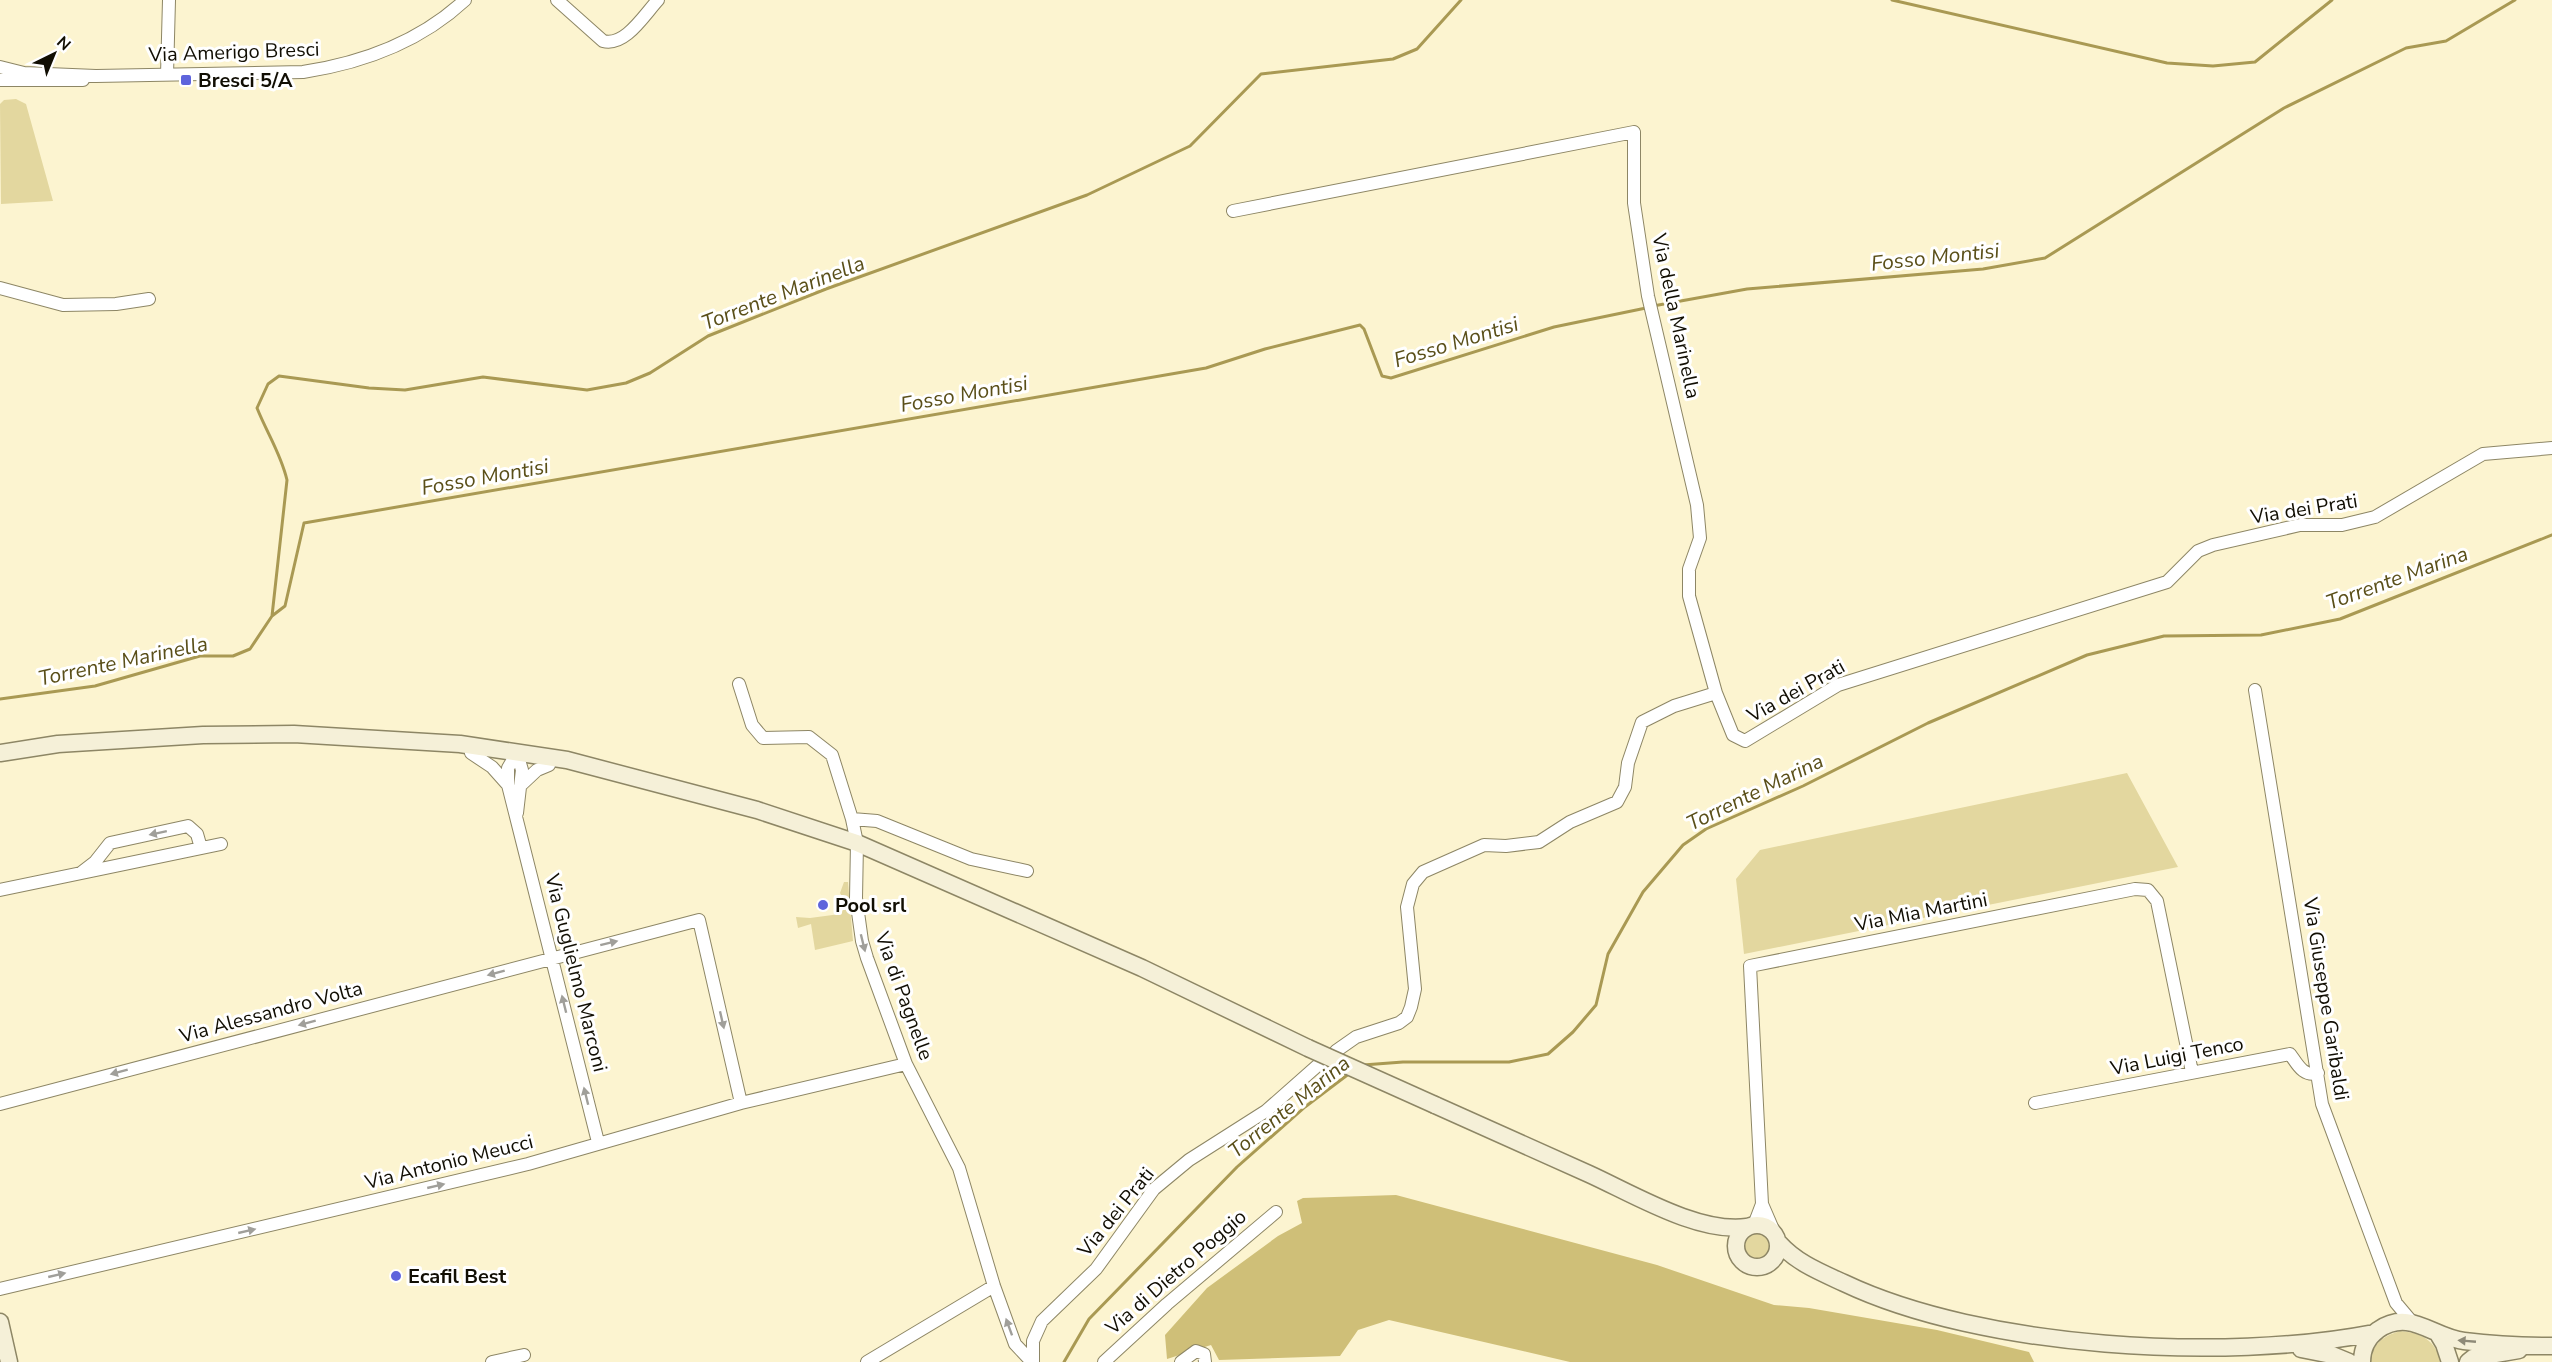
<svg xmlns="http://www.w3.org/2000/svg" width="2552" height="1362" viewBox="0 0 2552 1362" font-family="'Nunito Sans',sans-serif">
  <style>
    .green { fill: #e3d79f }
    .forest { fill: #cfbf78 }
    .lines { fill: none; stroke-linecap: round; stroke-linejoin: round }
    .stream { stroke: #a99953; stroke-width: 3 }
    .street-casing { stroke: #8d8665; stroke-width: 14 }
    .secondary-casing { stroke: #8d8665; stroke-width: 19 }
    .street { stroke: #fff; stroke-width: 12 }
    .secondary { stroke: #f5f0d8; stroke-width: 16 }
    .secondary-bridge-casing { stroke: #8d8665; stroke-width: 19; stroke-linecap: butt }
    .secondary-bridge { stroke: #f5f0d8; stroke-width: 16 }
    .oneway { fill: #a09f9a }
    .oneway2 { fill: #8e8a78 }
    .poi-dot { fill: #5e64dc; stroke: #fff; stroke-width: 2 }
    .labels { text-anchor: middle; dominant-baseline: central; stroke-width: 6; stroke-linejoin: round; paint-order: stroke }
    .street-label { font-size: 20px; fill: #110e03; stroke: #fff }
    .poi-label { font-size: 20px; font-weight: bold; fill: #110e03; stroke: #fff; text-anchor: start }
    .water-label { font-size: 21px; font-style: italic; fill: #5a4f19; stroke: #fff }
  </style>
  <rect width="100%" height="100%" fill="#fcf4d0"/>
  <path class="green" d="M16,99L26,104L53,201L1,204L0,104L4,100Z
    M2127,773L2178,867L1744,954L1736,879L1760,850Z
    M844,882H848L853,941L815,950L811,924L798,928L796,917L810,918L840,914L847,905L840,893Z
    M1741 1247a17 17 0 1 1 34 0a17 17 0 1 1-34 0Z
    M2400,1331C2422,1333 2435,1340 2441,1362H2371C2372,1343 2384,1336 2400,1331Z"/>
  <path class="forest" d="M1396,1195L1657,1265L1774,1305L1809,1308L1937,1330L2029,1352L2034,1362H1570L1389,1320L1358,1330L1340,1356L1219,1360L1211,1345L1167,1359L1165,1335L1207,1288L1278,1236L1302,1223L1297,1201L1303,1198Z"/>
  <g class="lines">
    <path class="stream" d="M1892,0L2167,63L2213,66L2255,62L2332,0
      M1653,306L1747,289L1983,269L2045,258L2284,108L2406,48L2446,41L2515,0
      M272,616L285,606L304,523L1206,368L1265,349L1360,325L1364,329L1382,376L1391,378L1554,327L1646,308
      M0,699L95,686L200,656H233L250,649L272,616L287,480C281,454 267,433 257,408L268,384L279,376L369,388L405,390L483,377L587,390L626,383L650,373L708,336L826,289L1087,195L1190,146L1261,74L1393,59L1417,49L1461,0
      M1363,1065L1403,1062H1509L1548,1054L1573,1032L1596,1005L1608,954L1643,892L1683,845L1706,829L1803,786L1928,723L2087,655L2164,636L2261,635L2340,619L2552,535
      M1064,1362L1089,1319L1237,1167L1305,1107L1350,1073"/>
    <defs>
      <path id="street" d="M557,0L603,41C625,47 644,15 658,0
        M0,67L24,73L96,76L303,72C362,63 421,41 465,0
        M167,75L169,0
        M0,80H83
        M1233,211L1634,132V203L1648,296L1697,505L1700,538L1689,569V596L1716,693L1733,735L1745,741L1838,685L2167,582L2198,551L2213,545L2300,525H2342L2375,517L2483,454L2552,448
        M0,288L63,305L116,304L149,299
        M739,684L752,725L763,738L809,737L832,755L852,819L857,843L856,898L862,941L867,958L906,1064L959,1168L994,1286L1015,1344L1032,1362
        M2255,690L2322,1104L2396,1303L2412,1322
        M471,753L492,767L508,785
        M521,785L537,770L549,765
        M517,813L522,770L517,753L508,768V785L598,1142
        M852,819L877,821L971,859L1027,871
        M82,872L95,862L110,843L188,826L197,834L201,848
        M0,890L221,844
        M1336,1051L1356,1037L1399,1023L1407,1017L1411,1007L1415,989L1407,907L1413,884L1423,872L1484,845L1506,846L1539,842L1570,822L1617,802L1625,787L1628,763L1642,722L1674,706L1716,693
        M2035,1103L2290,1054C2298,1065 2303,1077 2318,1073
        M0,1104L699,920L741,1103
        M1762,1204L1775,1234
        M1754,1225L1762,1204L1750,966L2135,889L2148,890L2157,901L2192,1072
        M0,1289L528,1164L741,1103L906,1064
        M492,1362L524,1355
        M867,1362L994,1286
        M1033,1362V1341L1042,1321L1096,1269L1154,1189L1189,1160L1266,1111L1317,1066
        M1104,1362L1167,1304L1276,1212
        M1181,1362L1196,1351L1204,1354L1205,1362"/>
      <path id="secondary" d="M0,753L58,744L203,735L294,734L460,744L567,760L757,810L857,843L1142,968L1308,1048
        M1435,1105C1486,1128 1537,1151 1589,1174C1633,1194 1699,1234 1747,1227
        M1736 1246a21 21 0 1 1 42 0a21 21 0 1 1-42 0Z
        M1779,1243C1797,1263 1820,1272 1844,1283C1983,1349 2225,1362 2374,1333
        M0,1322L9,1362
        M2438,1334L2444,1344L2450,1362
        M2301,1349L2332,1355L2349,1362
        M2362,1362C2362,1349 2367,1338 2378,1330C2410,1308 2432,1337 2464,1341C2489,1344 2527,1346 2552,1346
        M2468,1362L2473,1358L2519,1350"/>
    </defs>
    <use href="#street" class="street-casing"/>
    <use href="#secondary" class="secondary-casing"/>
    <use href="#street" class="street"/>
    <use href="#secondary" class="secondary"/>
    <defs>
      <path id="secondary-bridge" d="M1308,1048L1435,1105"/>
    </defs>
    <use href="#secondary-bridge" class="secondary-bridge-casing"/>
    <use href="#secondary-bridge" class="secondary-bridge"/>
  </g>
  <defs><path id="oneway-solid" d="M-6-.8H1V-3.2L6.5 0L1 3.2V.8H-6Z" transform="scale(1.5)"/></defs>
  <g class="oneway">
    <use href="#oneway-solid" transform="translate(158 833) rotate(168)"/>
    <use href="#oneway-solid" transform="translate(609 943) rotate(-14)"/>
    <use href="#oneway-solid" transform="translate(863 943) rotate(76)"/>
    <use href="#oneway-solid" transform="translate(496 973) rotate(165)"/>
    <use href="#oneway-solid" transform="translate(564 1004) rotate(-104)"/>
    <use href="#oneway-solid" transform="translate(722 1020) rotate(77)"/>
    <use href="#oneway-solid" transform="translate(307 1023) rotate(165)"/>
    <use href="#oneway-solid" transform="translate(119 1072) rotate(165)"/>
    <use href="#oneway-solid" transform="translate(586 1096) rotate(-104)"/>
    <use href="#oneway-solid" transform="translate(436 1186) rotate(-13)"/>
    <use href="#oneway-solid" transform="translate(247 1231) rotate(-13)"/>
    <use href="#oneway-solid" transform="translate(57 1275) rotate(-13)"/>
    <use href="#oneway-solid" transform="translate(1009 1327) rotate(-110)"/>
  </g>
  <use class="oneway2" href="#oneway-solid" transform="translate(2467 1341) rotate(-175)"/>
  <g class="poi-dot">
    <rect x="180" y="74" width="12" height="12" rx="3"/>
    <circle cx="823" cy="905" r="6"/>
    <circle cx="396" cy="1276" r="6"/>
  </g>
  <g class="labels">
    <g class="street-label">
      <text transform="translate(234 52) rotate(-2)">Via Amerigo Bresci</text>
      <text transform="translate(1676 316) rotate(78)">Via della Marinella</text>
      <text transform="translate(2304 509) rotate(-9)">Via dei Prati</text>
      <text transform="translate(1796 691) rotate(-29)">Via dei Prati</text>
      <text transform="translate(1921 912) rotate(-11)">Via Mia Martini</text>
      <text transform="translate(576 973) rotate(76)">Via Guglielmo Marconi</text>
      <text transform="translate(904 996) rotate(70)">Via di Pagnelle</text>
      <text transform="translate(2326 999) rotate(81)">Via Giuseppe Garibaldi</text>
      <text transform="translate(271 1012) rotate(-15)">Via Alessandro Volta</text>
      <text transform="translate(2177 1056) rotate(-11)">Via Luigi Tenco</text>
      <text transform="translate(449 1162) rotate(-14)">Via Antonio Meucci</text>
      <text transform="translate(1116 1212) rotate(-51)">Via dei Prati</text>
      <text transform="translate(1176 1272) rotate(-41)">Via di Dietro Poggio</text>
    </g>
    <g class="poi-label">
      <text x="198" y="80">Bresci 5/A</text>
      <text x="835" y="905">Pool srl</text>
      <text x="408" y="1276">Ecafil Best</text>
    </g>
    <g class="water-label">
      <text transform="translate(1935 257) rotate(-6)">Fosso Montisi</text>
      <text transform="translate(783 293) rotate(-21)">Torrente Marinella</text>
      <text transform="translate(1456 342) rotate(-17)">Fosso Montisi</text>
      <text transform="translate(964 394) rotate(-10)">Fosso Montisi</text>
      <text transform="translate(485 477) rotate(-10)">Fosso Montisi</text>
      <text transform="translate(2397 578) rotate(-20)">Torrente Marina</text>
      <text transform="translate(123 661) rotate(-12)">Torrente Marinella</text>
      <text transform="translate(1755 792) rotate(-26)">Torrente Marina</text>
      <text transform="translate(1289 1107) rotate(-39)">Torrente Marina</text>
    </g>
  </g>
  <g transform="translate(54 54) rotate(43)" stroke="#ffffff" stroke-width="4.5" paint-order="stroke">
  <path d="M0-4.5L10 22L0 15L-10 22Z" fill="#110e03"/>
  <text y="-9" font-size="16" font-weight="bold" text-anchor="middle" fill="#110e03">N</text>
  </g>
</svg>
